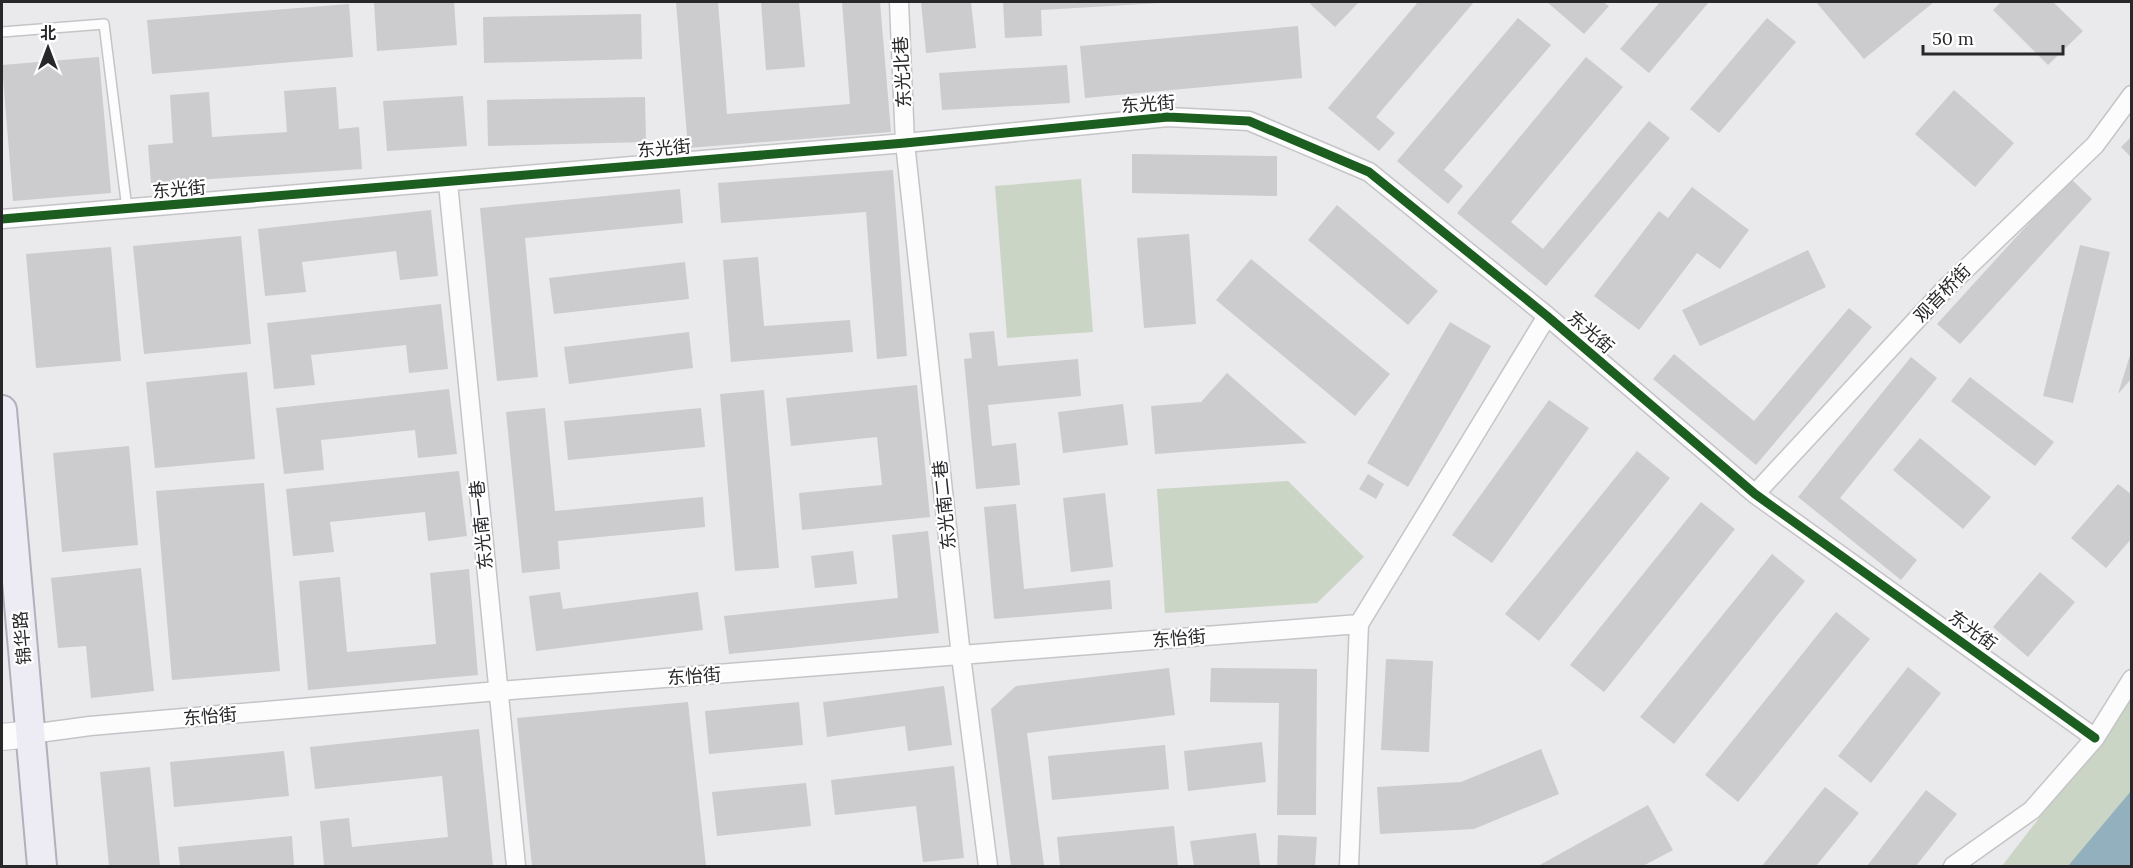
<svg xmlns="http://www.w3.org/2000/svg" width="2133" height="868" viewBox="0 0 2133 868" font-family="Lora,'Noto Sans SC',serif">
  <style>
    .green { fill: #cbd5c5 }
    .water { fill: #93b0be }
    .building { fill: #cccbce }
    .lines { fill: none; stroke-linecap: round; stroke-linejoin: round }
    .lane-casing { stroke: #c5c4c7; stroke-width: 12 }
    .street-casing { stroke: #c5c4c7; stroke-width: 21 }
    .secondary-casing { stroke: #c5c4c7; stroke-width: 28 }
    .primary-casing { stroke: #b2b0bd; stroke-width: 32 }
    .lane { stroke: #fcfcfc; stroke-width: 9 }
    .street { stroke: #fcfcfc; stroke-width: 18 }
    .secondary { stroke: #fcfcfc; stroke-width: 26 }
    .primary { stroke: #edecf4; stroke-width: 28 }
    .cycleway-casing { stroke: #fff; stroke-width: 13 }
    .cycleway { stroke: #1b5e20; stroke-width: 9 }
    .labels { text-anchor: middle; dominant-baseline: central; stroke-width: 4.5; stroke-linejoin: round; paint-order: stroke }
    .street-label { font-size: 18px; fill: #28282a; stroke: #fff }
  </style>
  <rect width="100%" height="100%" fill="#eae9ec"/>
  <path class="green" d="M1081,179L1093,332L1007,338L995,186Z
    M1288,481L1364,557L1317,603L1165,613L1157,489Z
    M2131,699V866H2002Z"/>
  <path class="water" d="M2131,791V866H2068Z"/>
  <path class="building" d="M374,2H454L457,45L377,51Z
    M676,2H718L727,114L850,104L842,2H880L891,132L688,148Z
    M761,2H799L805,67L766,70Z
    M921,2H971L976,48L926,53Z
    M1003,2H1161V3L1041,10L1042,36L1005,38Z
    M1312,2H1359L1335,27L1310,4Z
    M1418,2H1474L1376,117L1395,133L1379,151L1328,108Z
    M1547,2H1603L1609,6L1584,34Z
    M1660,2H1709L1649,73L1620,49Z
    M1816,2H1934L1864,59Z
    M2001,2H2053L2083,31L2048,65L1993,10Z
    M349,4L353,57L152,74L147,20Z
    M641,14L642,59L484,63L483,17Z
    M1518,18L1551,45L1444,170L1463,186L1448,204L1397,161Z
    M1767,18L1796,42L1719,133L1690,109Z
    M1298,26L1302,78L1085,98L1080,46Z
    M99,57L111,193L13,201L2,65Z
    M1586,57L1623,87L1511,222L1543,249L1649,121L1670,138L1546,286L1457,213Z
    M1067,65L1070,103L942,110L939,73Z
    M336,87L339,129L359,127L362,169L151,183L148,145L173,143L170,95L209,92L212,137L287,132L284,91Z
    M1954,90L2014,143L1975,187L1915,134Z
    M463,96L467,146L387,151L383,101Z
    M645,97L646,142L488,146L487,100Z
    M2132,136V158L2121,147Z
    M1132,154L1277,156V196L1132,193Z
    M893,170L907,356L877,359L866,212L721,223L718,183Z
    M2070,178L2092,199L1960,344L1937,324Z
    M1692,187L1749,230L1720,269L1697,253L1639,330L1594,296L1659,211L1668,218Z
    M680,189L683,223L525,238L538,377L497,381L480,208Z
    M1337,205L1438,291L1408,325L1308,240Z
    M431,210L438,276L400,280L396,251L302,262L306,292L265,296L258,229Z
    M1189,234L1196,324L1144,328L1137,238Z
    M241,236L251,344L144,354L133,246Z
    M2080,245L2110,252L2073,403L2043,396Z
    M111,247L121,361L36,368L26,254Z
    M1808,250L1826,287L1700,346L1682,310Z
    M758,257L764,326L850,320L853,352L731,362L723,260Z
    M1251,259L1390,374L1355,416L1216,300Z
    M685,262L689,299L554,314L549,278Z
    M441,304L448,369L409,373L406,345L311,355L315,385L274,389L267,323Z
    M1849,308L1872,327L1756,465L1653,379L1674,354L1754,421Z
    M1450,322L1491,346L1408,487L1367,463Z
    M994,331L998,366L1078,359L1081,396L988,405L992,446L1016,443L1020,485L976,489L964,359L972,358L969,333Z
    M689,332L693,368L569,384L564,347Z
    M2131,352L2132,378L2118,394Z
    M1911,357L1937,378L1840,498L1917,560L1901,580L1798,497Z
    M247,372L255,459L155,468L146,382Z
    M1227,373L1307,443L1155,454L1151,406L1201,402Z
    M1970,377L2054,442L2035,466L1951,401Z
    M917,385L930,517L802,530L799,493L882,485L877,437L791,446L786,398Z
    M449,389L457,454L418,458L415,430L321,440L324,470L284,474L276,408Z
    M764,390L779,568L735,571L720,394Z
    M1549,400L1589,428L1492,563L1452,535Z
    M1123,404L1128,445L1063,453L1058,412Z
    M545,408L555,511L703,497L705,527L558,541L560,569L522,573L506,412Z
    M701,408L705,447L568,460L564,421Z
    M1920,438L1991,497L1963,529L1893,470Z
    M129,446L138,545L62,552L53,453Z
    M1637,451L1670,478L1539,641L1505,614Z
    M459,471L467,536L428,541L425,512L330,522L334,552L293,556L286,489Z
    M1368,474L1384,484L1376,499L1359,489Z
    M264,483L280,671L172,680L156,491Z
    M2118,484L2132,495V538L2106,568L2071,538Z
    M1105,493L1113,567L1071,572L1063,498Z
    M1701,502L1735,529L1604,692L1570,665Z
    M1016,504L1024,589L1110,580L1112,609L994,619L984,507Z
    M928,531L939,633L729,654L724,616L898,598L892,535Z
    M853,551L857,584L815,588L811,556Z
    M1772,554L1805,581L1674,744L1640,717Z
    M141,568L154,691L91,698L86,646L58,648L51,578Z
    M469,569L478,675L308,690L299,581L340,577L347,652L436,644L430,573Z
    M2040,572L2075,602L2028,657L1993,627Z
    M560,592L563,609L698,592L703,630L536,651L529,596Z
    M1836,612L1870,639L1738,802L1705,775Z
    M1386,659L1433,661L1429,752L1381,750Z
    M1908,667L1941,693L1871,783L1838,756Z
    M1169,668L1175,715L1027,733L1044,866H1011L991,709L1016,686Z
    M1211,668L1317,669L1316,815H1277L1279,703L1210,702Z
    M944,686L952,745L908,751L905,726L827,737L823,702Z
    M688,702L706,866H532L517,718Z
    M799,702L803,745L709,754L705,711Z
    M479,729L493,866H324L320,821L349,818L352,847L448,837L442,776L315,789L310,747Z
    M1262,742L1266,782L1188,791L1184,751Z
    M1165,745L1169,789L1052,800L1048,756Z
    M1541,749L1559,794L1474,829L1380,834L1377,787L1461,782Z
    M284,751L289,796L174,807L170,762Z
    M954,766L964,858L923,862L916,806L835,815L831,780Z
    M150,767L160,866H109L100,772Z
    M806,783L811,826L717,836L712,792Z
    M1825,787L1859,813L1816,866H1762Z
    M1926,790L1957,814L1916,866H1867Z
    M1648,805L1673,850L1643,866H1538Z
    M1174,826L1178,866H1060L1057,837Z
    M1256,833L1260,866H1194L1190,841Z
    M1278,835L1317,837L1315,866H1277Z
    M292,836L294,866H180L178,847Z"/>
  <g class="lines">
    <defs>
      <path id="lane" d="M2,32L104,24L127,209"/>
      <path id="street" d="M899,2L905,143L961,656L988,866
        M448,183L516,866
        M2,219L905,143L1168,117L1249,121L1369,172L1547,316L1755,494L2095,738
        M1755,494L1946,288L2095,145L2132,95
        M31,734L90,726L498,691L1359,624
        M1349,866L1359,624L1547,316
        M1953,866L2032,810L2095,738L2132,679"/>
      <path id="secondary" d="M2,737L31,734"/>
      <path id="primary" d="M2,410L42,866"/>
    </defs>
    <use href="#lane" class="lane-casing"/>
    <use href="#street" class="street-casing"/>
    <use href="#secondary" class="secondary-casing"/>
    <use href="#primary" class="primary-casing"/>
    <use href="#lane" class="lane"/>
    <use href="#street" class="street"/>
    <use href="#secondary" class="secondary"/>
    <use href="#primary" class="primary"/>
    <defs>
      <path id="cycleway" d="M2,219L905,143L1168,117L1249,121L1369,172L1547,316L1755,494L2095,738"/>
    </defs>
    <use href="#cycleway" class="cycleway-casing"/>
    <use href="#cycleway" class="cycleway"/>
  </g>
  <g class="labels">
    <g class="street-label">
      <text transform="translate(902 72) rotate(-93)">东光北巷</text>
      <text transform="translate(1148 104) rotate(-4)">东光街</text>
      <text transform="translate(664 148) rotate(-5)">东光街</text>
      <text transform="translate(179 189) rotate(-5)">东光街</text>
      <text transform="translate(1942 293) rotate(-46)">观音桥街</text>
      <text transform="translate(1591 332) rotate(41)">东光街</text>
      <text transform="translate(944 505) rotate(-96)">东光南二巷</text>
      <text transform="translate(481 525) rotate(-96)">东光南一巷</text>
      <text transform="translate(1973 630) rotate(36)">东光街</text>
      <text transform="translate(22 638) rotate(-95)">锦华路</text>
      <text transform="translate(1179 638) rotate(-5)">东怡街</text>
      <text transform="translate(694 676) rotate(-4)">东怡街</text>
      <text transform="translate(210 716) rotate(-5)">东怡街</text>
    </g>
  </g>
  <rect width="2133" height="868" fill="none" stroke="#28282a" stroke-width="6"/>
  <g transform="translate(48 48)" stroke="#ffffff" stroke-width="4.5" paint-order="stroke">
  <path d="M0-4.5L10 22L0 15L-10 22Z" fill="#28282a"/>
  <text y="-9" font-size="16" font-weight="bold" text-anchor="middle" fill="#28282a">北</text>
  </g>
  <path d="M1923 45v9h140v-9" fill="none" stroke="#28282a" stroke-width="3"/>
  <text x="1932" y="45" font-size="18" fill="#28282a" stroke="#ffffff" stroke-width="4.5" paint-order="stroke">50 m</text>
</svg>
